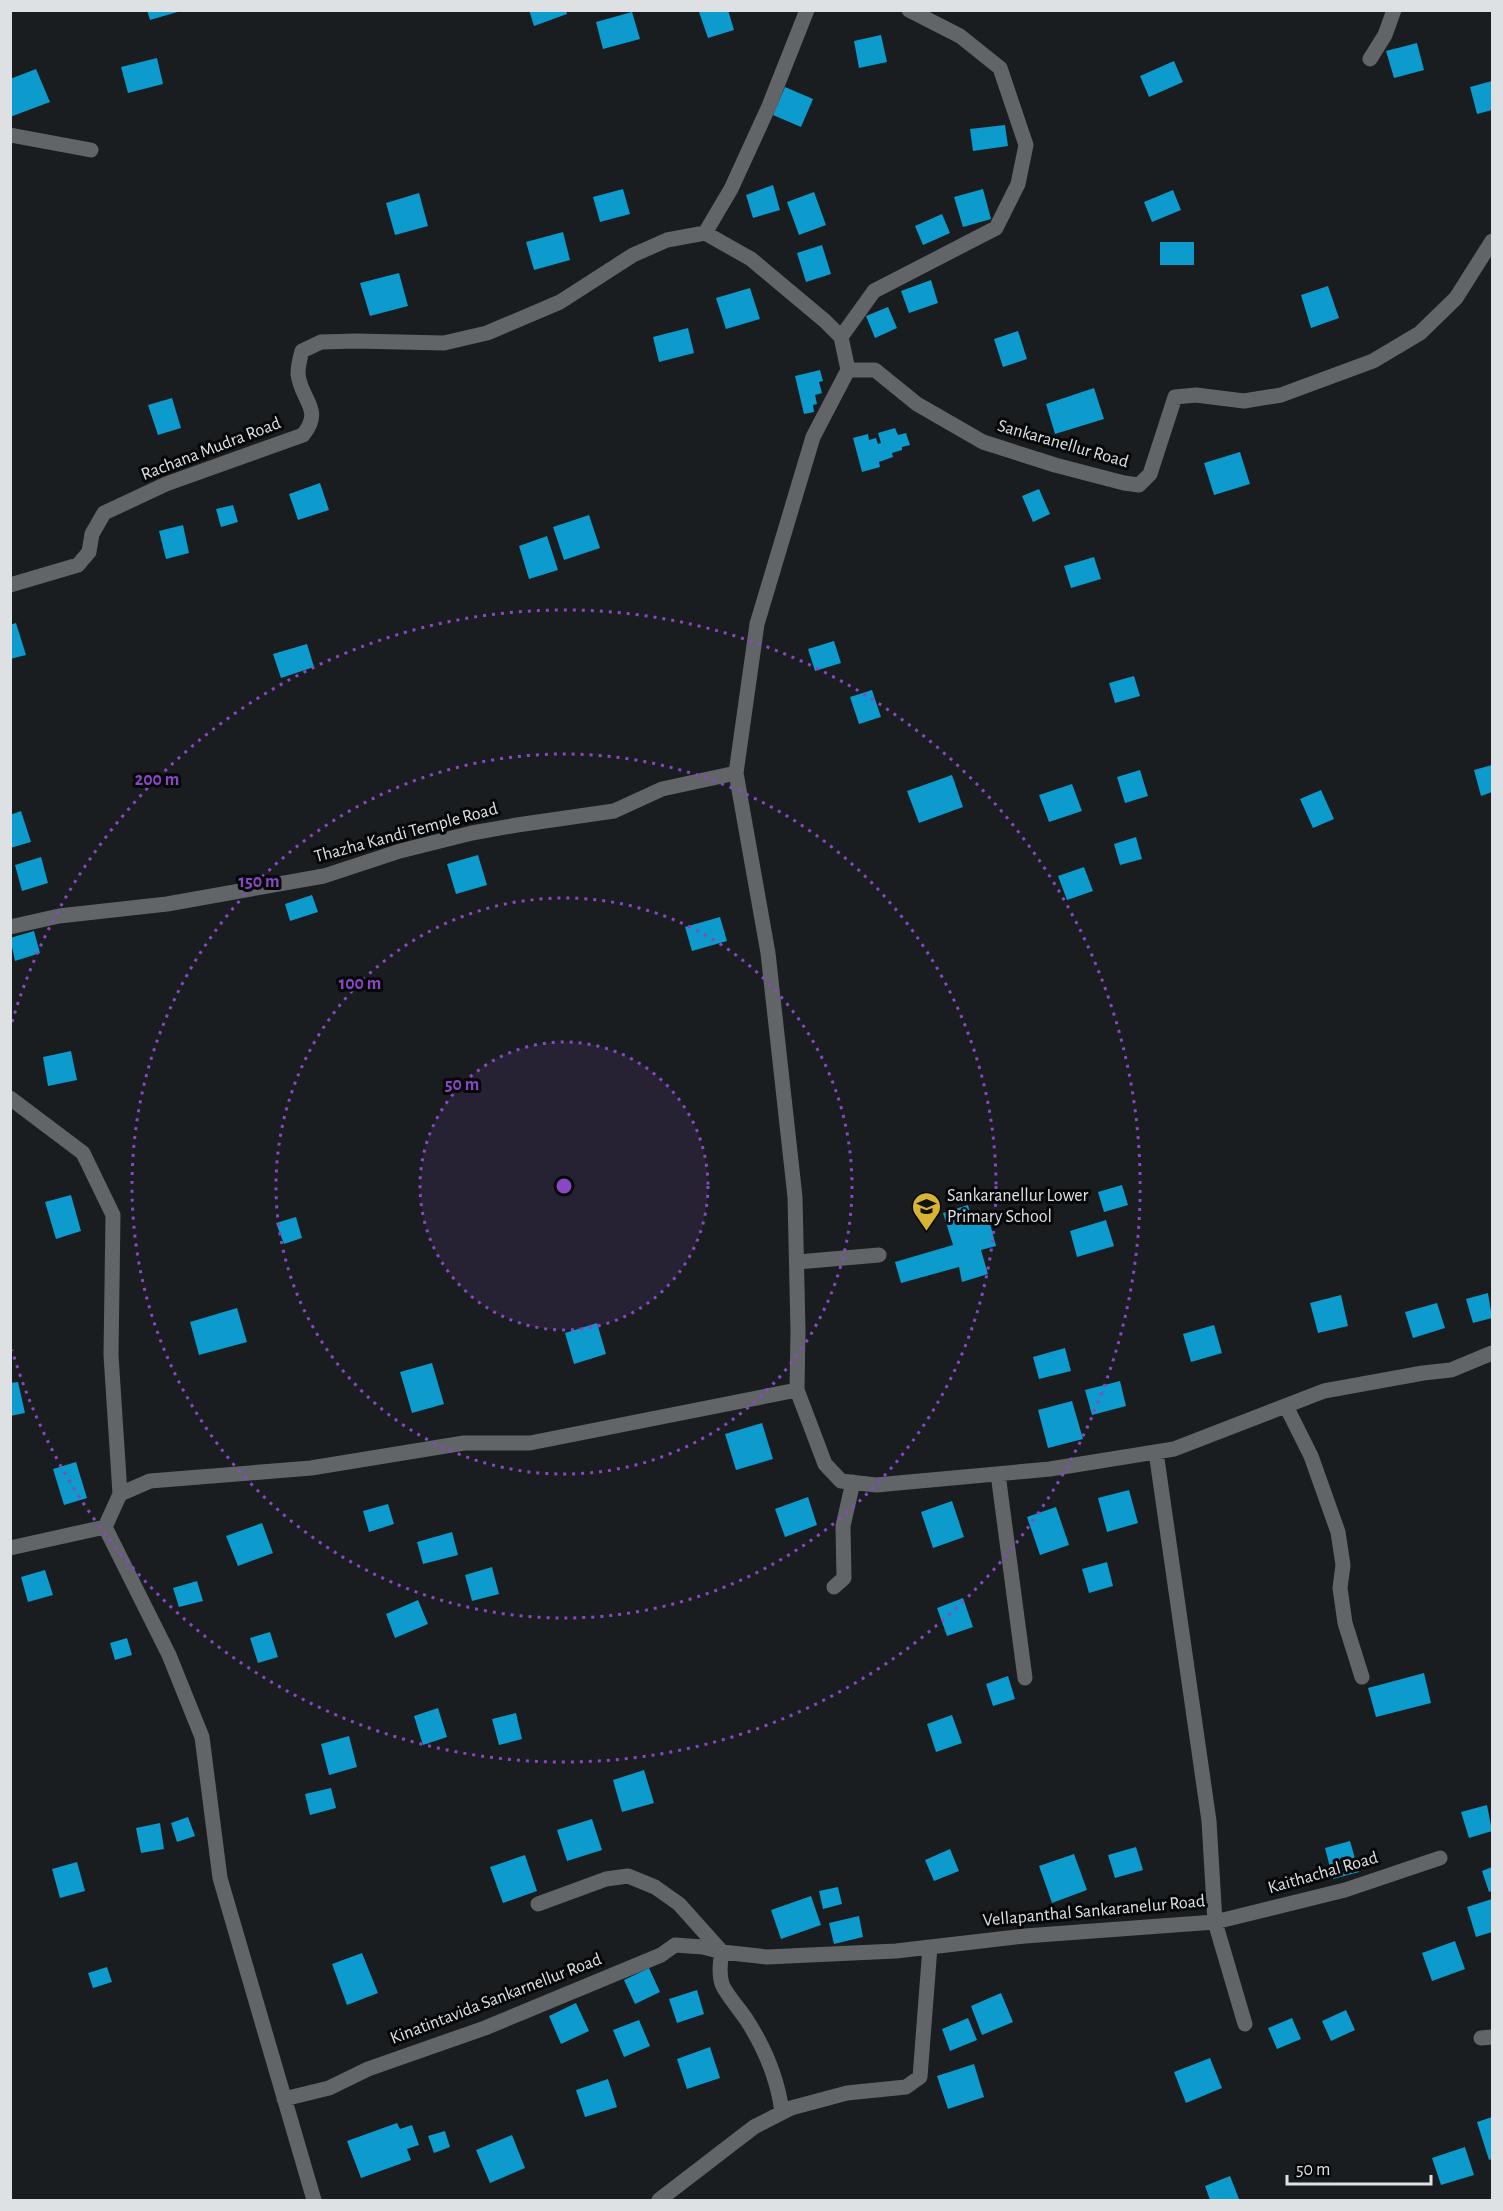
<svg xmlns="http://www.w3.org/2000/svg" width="1503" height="2211" viewBox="0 0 1503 2211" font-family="'Alegreya Sans',sans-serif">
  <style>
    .building { fill: #0d9acc }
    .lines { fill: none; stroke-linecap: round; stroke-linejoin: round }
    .street { stroke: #616568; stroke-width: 15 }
    .ring { fill: none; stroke: #8a47c4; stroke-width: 3; stroke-dasharray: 3 6 }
    .labels { text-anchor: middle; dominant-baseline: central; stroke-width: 6; stroke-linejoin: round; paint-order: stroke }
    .street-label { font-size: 18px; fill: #dee1e3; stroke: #060708 }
    .poi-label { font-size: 18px; fill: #dee1e3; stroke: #060708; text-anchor: start }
    .centre { fill: #8a47c4; stroke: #060708; stroke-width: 3 }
    .ring-label { font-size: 18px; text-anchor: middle; font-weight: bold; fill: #8a47c4; stroke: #060708; stroke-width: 6; stroke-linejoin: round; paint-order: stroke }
  </style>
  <rect width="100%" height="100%" fill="#191d1f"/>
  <path class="building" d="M147,10H181V11L150,20Z
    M529,10H566L567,14L534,26Z
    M706,10H728L734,30L708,38L699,12Z
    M632,12L640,39L603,49L596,22Z
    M881,35L887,62L859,68L854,41Z
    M1417,43L1424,70L1394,78L1386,51Z
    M157,58L163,84L128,93L121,67Z
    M1174,61L1183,82L1149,97L1140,76Z
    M36,69L50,102L10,117V79Z
    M1492,81V110L1477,114L1470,87Z
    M785,87L813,99L801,127L773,115Z
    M1005,125L1008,146L973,151L970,129Z
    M773,185L780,210L753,218L746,195Z
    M623,189L630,214L600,222L593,197Z
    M983,189L991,219L963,227L954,197Z
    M1173,190L1181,210L1152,222L1144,202Z
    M814,192L826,225L799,235L787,202Z
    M419,193L428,226L395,235L386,203Z
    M942,214L950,233L923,245L915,226Z
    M563,232L570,260L534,270L526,242Z
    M1160,242H1194V265H1160Z
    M822,245L831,274L806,282L797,253Z
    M399,273L408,306L370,316L360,283Z
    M931,280L938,303L909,313L901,291Z
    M1328,286L1339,318L1311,328L1301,295Z
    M750,288L760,319L726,329L716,298Z
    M888,307L897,328L875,338L866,316Z
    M688,328L694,353L659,362L653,337Z
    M1018,331L1027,359L1003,367L994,339Z
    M820,370L823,381L819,382L822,393L815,395L817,404L813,405L814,412L804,414L795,376Z
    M1094,388L1104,419L1055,434L1046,404Z
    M172,398L181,428L158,435L148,405Z
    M895,428L898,435L906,433L910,445L902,447V450L892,453L893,457L879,462L880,467L862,472L853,438L868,434L869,440L876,438L878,444L881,443L878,433Z
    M1240,452L1250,484L1214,495L1204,463Z
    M320,483L329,510L298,520L289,494Z
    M1039,489L1050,514L1033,522L1022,496Z
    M233,505L238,522L221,527L216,509Z
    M589,515L600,548L564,560L553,527Z
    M183,525L189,553L166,559L159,531Z
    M547,536L558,570L529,579L519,546Z
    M1094,557L1101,579L1071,588L1064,566Z
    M16,623L26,655L10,659V625Z
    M834,641L841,663L815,671L808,649Z
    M307,644L314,667L281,678L273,654Z
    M1134,676L1140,696L1115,703L1109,683Z
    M872,690L881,717L859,724L850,697Z
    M1492,765V792L1481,796L1474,770Z
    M1140,770L1148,796L1125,803L1117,777Z
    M952,775L963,807L919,823L907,791Z
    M1072,784L1082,811L1049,822L1039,795Z
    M1321,790L1334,819L1313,828L1300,799Z
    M21,811L31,842L10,848V815Z
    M1136,837L1142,859L1120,865L1114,844Z
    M478,855L487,885L456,894L447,864Z
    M41,857L48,883L22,891L15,865Z
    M1084,867L1093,891L1067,900L1058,876Z
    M312,895L318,912L290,921L285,904Z
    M720,917L727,941L692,951L685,927Z
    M34,931L40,953L15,961L10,938Z
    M71,1051L77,1080L48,1086L43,1057Z
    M1122,1185L1128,1205L1104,1212L1098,1192Z
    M71,1195L81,1231L56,1239L45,1202Z
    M968,1205L973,1223L989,1220L996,1246L981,1250L988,1274L962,1282L959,1267L901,1283L895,1262L953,1245L943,1213Z
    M296,1217L302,1238L284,1244L276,1223Z
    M1106,1220L1114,1246L1077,1257L1070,1231Z
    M1488,1293L1492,1318L1473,1323L1466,1299Z
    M1341,1295L1348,1326L1318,1333L1310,1303Z
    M1437,1303L1445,1328L1413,1338L1405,1312Z
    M237,1308L247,1342L199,1355L190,1322Z
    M597,1323L606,1354L574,1364L565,1333Z
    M1214,1325L1222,1353L1191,1362L1183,1334Z
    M1065,1348L1071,1371L1039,1379L1033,1357Z
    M432,1363L444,1404L412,1413L400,1372Z
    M1120,1381L1126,1406L1092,1415L1085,1390Z
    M18,1382L25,1413L10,1416V1383Z
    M1072,1401L1083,1439L1048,1448L1038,1410Z
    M762,1423L773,1459L736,1470L725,1434Z
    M76,1462L87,1498L64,1505L53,1469Z
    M1129,1490L1138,1523L1107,1532L1098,1498Z
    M808,1497L817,1525L785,1537L775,1509Z
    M952,1501L964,1537L933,1548L921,1512Z
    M388,1504L394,1524L369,1532L363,1511Z
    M1056,1507L1069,1545L1040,1555L1027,1517Z
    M262,1523L273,1553L238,1566L226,1536Z
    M452,1532L458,1555L423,1564L417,1542Z
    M1107,1562L1113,1586L1089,1593L1082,1569Z
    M492,1567L499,1594L472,1601L465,1575Z
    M45,1570L53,1595L28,1602L21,1577Z
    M197,1581L203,1601L179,1607L173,1588Z
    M963,1598L973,1627L947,1636L937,1608Z
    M418,1600L428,1624L395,1638L386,1614Z
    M270,1632L278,1657L258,1663L250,1638Z
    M127,1638L132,1655L115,1660L110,1643Z
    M1424,1673L1431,1703L1376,1717L1368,1688Z
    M1008,1676L1015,1699L993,1706L986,1684Z
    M438,1708L447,1737L423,1745L414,1716Z
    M516,1713L522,1739L499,1745L492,1719Z
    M952,1715L962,1743L936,1752L927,1724Z
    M349,1736L357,1767L329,1775L321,1744Z
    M644,1770L654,1803L622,1812L613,1780Z
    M331,1788L336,1808L310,1815L305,1794Z
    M1487,1805L1492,1831L1469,1838L1461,1812Z
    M188,1817L195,1836L177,1842L171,1823Z
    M592,1819L602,1850L567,1861L557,1830Z
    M160,1823L164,1849L141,1853L136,1828Z
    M1350,1841L1359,1872L1333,1879L1325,1848Z
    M1136,1847L1143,1870L1115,1878L1108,1855Z
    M950,1849L959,1871L934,1881L925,1860Z
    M1074,1854L1087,1890L1052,1903L1039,1866Z
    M525,1855L537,1891L503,1903L490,1867Z
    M77,1862L85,1891L60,1898L52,1869Z
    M1492,1867V1891L1489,1892L1482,1871Z
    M838,1887L842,1904L823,1909L819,1891Z
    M811,1896L821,1925L781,1939L771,1910Z
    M1492,1899V1932L1476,1937L1467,1907Z
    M859,1916L863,1937L834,1944L829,1923Z
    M1455,1941L1465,1969L1432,1981L1422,1953Z
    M362,1953L378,1993L347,2005L332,1964Z
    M107,1967L112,1982L93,1988L88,1973Z
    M649,1968L660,1992L635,2004L624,1980Z
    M697,1990L704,2014L677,2023L669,1999Z
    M1001,1993L1013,2022L982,2035L971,2006Z
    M576,2003L589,2031L561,2044L549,2016Z
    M1346,2010L1355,2030L1331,2041L1322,2021Z
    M968,2018L977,2040L950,2051L942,2029Z
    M1292,2018L1301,2039L1277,2049L1268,2028Z
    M639,2020L650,2046L624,2057L613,2030Z
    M710,2047L720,2078L687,2089L677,2059Z
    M1210,2058L1222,2088L1186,2103L1174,2072Z
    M974,2064L984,2097L948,2109L937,2076Z
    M608,2079L617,2107L585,2117L576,2090Z
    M1492,2117V2159L1489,2160L1477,2122Z
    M397,2123L400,2129L412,2125L419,2145L407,2149L411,2160L361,2178L347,2141Z
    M445,2131L450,2147L434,2153L428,2136Z
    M512,2135L525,2168L490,2183L476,2150Z
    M1465,2147L1474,2175L1441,2185L1432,2158Z
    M1230,2176L1239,2199L1210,2200L1205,2186Z"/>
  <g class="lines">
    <path class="street" d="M807,10L769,106L731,189L705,233L751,259L825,321L841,337
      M1370,59L1385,35L1394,10
      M10,135L91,150
      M848,370H875L917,404L983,442L1055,465L1124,483L1139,485L1150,474L1175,397L1196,395L1244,401L1281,395L1373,361L1420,333L1456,298L1492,241
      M10,585L78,565L89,552L92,534L104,513L166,484L303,435C324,409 301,401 298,374C298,367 300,358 302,351L321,342L356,341L444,343L487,333L560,302L633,255L667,240L705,233
      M10,927L59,916L167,904L324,876L400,851L472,833L517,825L614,811L662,789L736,773
      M10,1098L83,1153L113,1215L111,1355L120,1494
      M797,1262L879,1255
      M797,1390L825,1464L841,1481L876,1485L1050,1469L1174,1449L1324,1391L1423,1373L1451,1370L1492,1353
      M1286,1406L1311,1456L1338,1532L1343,1565L1340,1588L1345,1623L1362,1677
      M998,1474L1025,1678
      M105,1527L120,1494L150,1481L311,1468L464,1443H530L797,1390L798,1331L795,1197L768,953L736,773L757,624L813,437L848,370L841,337L874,291L996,228L1018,184L1026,145L1000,68L960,36L909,10
      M10,1548L105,1527L169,1655L202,1737L220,1878L314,2200
      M834,1587L844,1578L843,1526L853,1482
      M538,1904L606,1879L628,1876L655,1887L679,1904L722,1952C720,1961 719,1975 722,1984C725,1993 742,2012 748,2022C765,2049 778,2081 782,2112
      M1245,2024L1215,1922L1345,1890L1440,1858
      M1481,2038L1492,2037
      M284,2099L329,2088L368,2069L485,2028L661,1955L675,1945L703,1947L722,1952L767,1957L896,1951L1025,1936L1215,1922L1209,1821L1156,1452
      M659,2200L754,2127L791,2108L847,2093L906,2087L920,2077L930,1947"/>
  </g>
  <circle cx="564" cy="1186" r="144" fill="#8a47c4" fill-opacity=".12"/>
  <g class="ring">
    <circle cx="564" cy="1186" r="144"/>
    <circle cx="564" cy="1186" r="288"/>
    <circle cx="564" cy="1186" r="432"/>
    <path d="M12 1022A576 576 0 1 1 12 1350"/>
  </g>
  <defs>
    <symbol id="school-pin" viewBox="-11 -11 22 30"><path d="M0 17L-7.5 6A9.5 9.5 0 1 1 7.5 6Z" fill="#d8b434" stroke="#060708"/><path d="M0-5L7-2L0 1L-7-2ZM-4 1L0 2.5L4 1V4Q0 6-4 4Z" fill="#111"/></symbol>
  </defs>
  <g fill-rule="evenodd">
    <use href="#school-pin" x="910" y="1190" width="33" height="45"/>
  </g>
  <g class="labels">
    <g class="street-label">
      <text transform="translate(1063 444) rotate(16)">Sankaranellur Road</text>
      <text transform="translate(211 449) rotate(-21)">Rachana Mudra Road</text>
      <text transform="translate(406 833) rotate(-15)">Thazha Kandi Temple Road</text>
      <text transform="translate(1323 1873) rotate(-16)">Kaithachal Road</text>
      <text transform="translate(1094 1911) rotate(-5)">Vellapanthal Sankaranelur Road</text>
      <text transform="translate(496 1999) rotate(-21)">Kinatintavida Sankarnellur Road</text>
    </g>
    <g class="poi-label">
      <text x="947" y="1196">Sankaranellur Lower<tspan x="947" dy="21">Primary School</tspan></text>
    </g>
  </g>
  <circle cx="564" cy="1186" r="9" class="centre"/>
  <g class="ring-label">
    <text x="157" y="785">200 m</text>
    <text x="259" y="887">150 m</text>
    <text x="360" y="989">100 m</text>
    <text x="462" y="1090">50 m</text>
  </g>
  <rect width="1503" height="2211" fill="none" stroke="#dee1e3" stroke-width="24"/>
  <path d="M1287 2175v9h144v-9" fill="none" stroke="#dee1e3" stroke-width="3"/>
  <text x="1296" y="2175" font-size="18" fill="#dee1e3" stroke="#060708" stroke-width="4.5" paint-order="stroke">50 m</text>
</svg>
